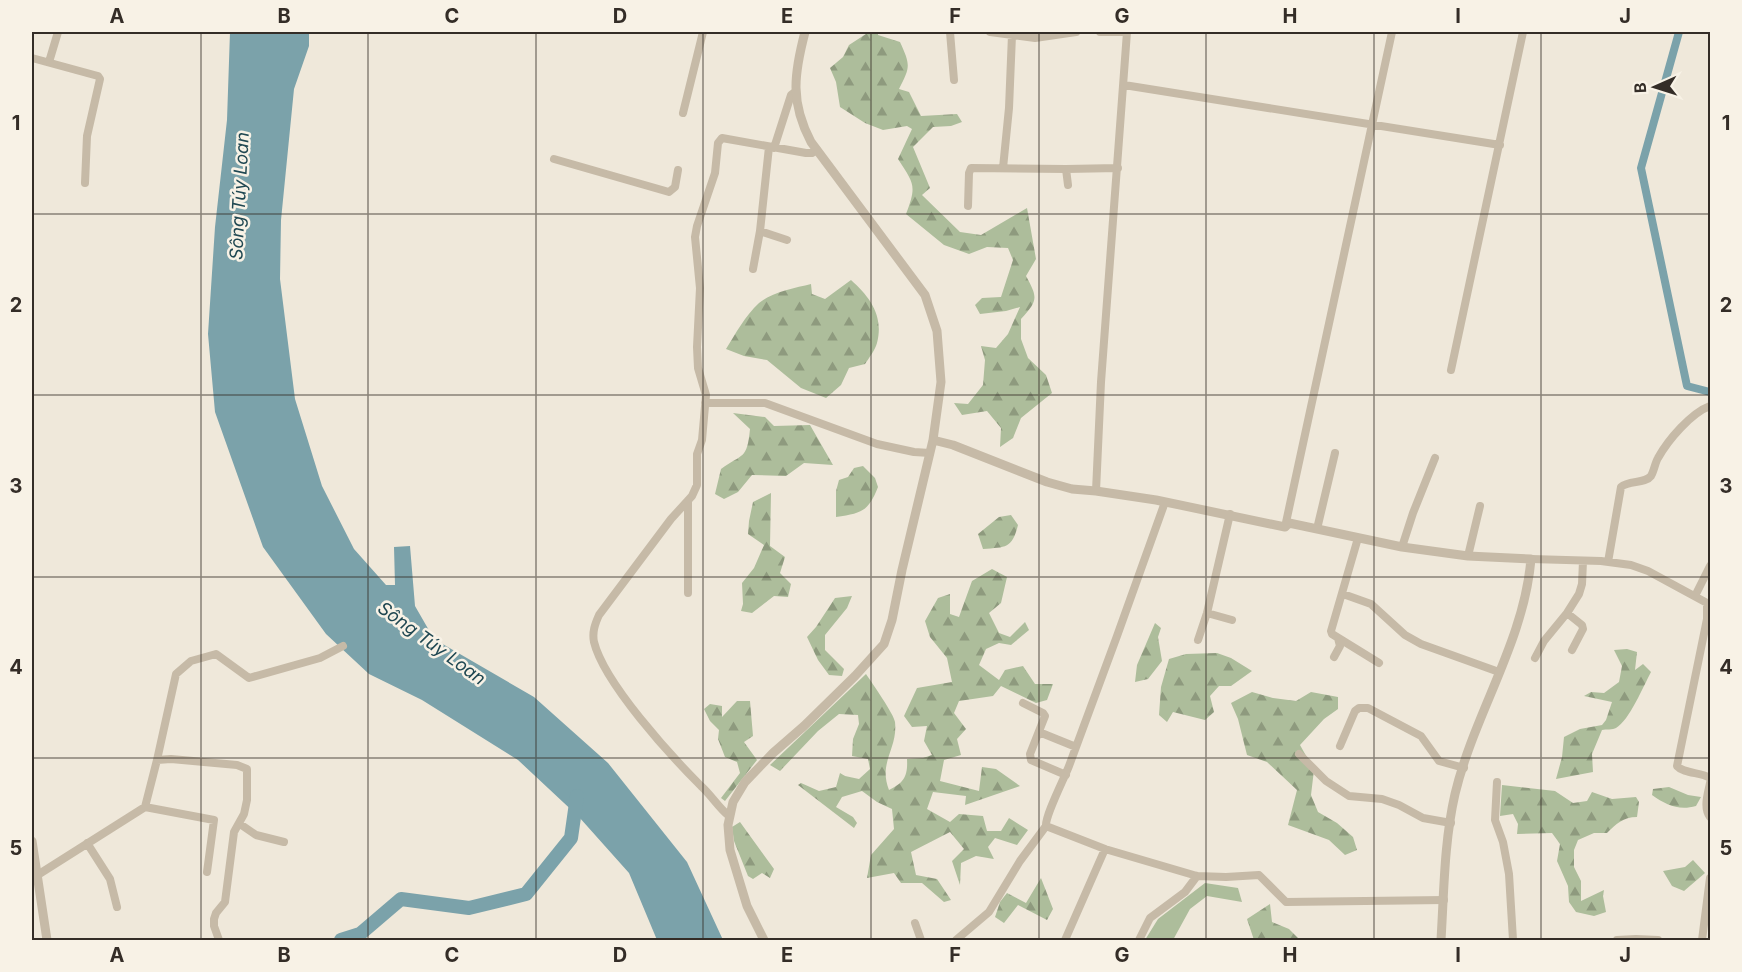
<svg xmlns="http://www.w3.org/2000/svg" width="1742" height="972" viewBox="0 0 1742 972" font-family="Inter,sans-serif">
  <style>
    .green { fill: #adbd9b }
    .forest { fill: url(#forest-firs) }
    .water { fill: #7ba2aa }
    .lines { fill: none; stroke-linecap: round; stroke-linejoin: round }
    .canal { stroke: #7ba2aa; stroke-width: 8 }
    .river { stroke: #7ba2aa; stroke-width: 14 }
    .minor { stroke: #c6baa7; stroke-width: 8 }
    .tertiary { stroke: #c6baa7; stroke-width: 9 }
    .grid { fill: none; stroke: #342d27; stroke-width: 1.5; stroke-opacity: 0.55 }
    .labels { text-anchor: middle; dominant-baseline: central; stroke-width: 5; stroke-linejoin: round; paint-order: stroke }
    .water-label { font-size: 18px; font-style: italic; fill: #204852; stroke: #f8f2e6 }
    .neatline { fill: none; stroke: #342d27; stroke-width: 2 }
    .grid-label { font-size: 20px; text-anchor: middle; font-weight: bold; fill: #342d27 }
  </style>
  <defs>
    <pattern id="forest-firs" width="22" height="20" patternUnits="userSpaceOnUse" patternTransform="scale(1.5)"><rect width="22" height="20" fill="#adbd9b"/><path d="M5 1l3.5 6h-7zM16 11l3.5 6h-7z" fill="#8e9a7e"/></pattern>
  </defs>
  <rect width="100%" height="100%" fill="#efe8da"/>
  <path class="green" d="M1205,883L1238,888L1242,902L1207,896L1190,909L1173,940H1145L1158,919Z"/>
  <path class="forest" d="M869,32H878V35L900,42C911,66 910,67 899,89L909,92L921,116L957,114L962,122L951,126L933,127L913,147L930,188L922,195L960,232L981,235L1027,208L1036,259L1026,276C1038,298 1038,300 1021,319V339L1028,358L1046,375L1052,393L1021,418L1013,438L1000,447L1001,428L987,411L962,415L954,403L968,404L983,385L985,360L981,346L996,348L1008,334L1020,307L1006,311L980,314L975,305L982,298L1001,297L1013,260L1008,248L987,247L969,254L944,245L906,214C917,185 914,184 898,159L912,129L907,126L883,130L865,123L840,107L836,82L830,68L843,57L849,45Z
    M851,280C870,297 884,316 877,343C875,350 869,358 865,364L849,368L841,385L826,398L801,388L767,360L744,356L726,349C736,333 745,316 759,303C772,292 795,288 811,284L812,294L825,299Z
    M733,413L765,417L774,426L810,425L833,465L804,463L786,476L752,475L738,492L724,499L715,494L721,469C743,453 747,460 750,429Z
    M863,466L875,478L878,487C868,512 862,513 836,517V491L839,480L848,477L854,468Z
    M771,493L770,546L785,557L780,573L791,584L788,597L774,596L752,613L741,611L743,604L742,583L754,568L764,545L748,534L749,521L753,502Z
    M1011,515L1018,525C1012,549 1006,547 983,549L978,534L999,517Z
    M992,569L1007,577L1001,603L989,613L999,633L1010,637L1025,622L1029,630L1011,645L999,643L986,649L979,665L999,680L1005,670L1023,666L1035,684H1053L1047,700L1036,703L1001,686L993,696L959,701L954,713L966,729L957,739L961,755L944,760L940,781L979,791L982,767L996,769L1020,786L965,805L966,796L933,792L927,809L950,822L959,814L983,816L987,831H1001L1009,818L1028,830L1017,845L995,838L988,847L994,859L976,856L961,863L960,885L952,861L964,849L950,832L911,852L916,875L937,879L951,900L944,902L922,883H901L894,873L867,878L871,855L894,829L892,809L877,802L862,791L842,797L836,807L853,817L857,823L854,828L798,785L801,783L819,791L836,787L840,773L845,776L859,779L870,769L868,759L852,756L853,739L859,724L858,715L839,714L818,731L780,771L770,765L866,674C872,683 894,714 895,722C898,749 878,762 889,790C904,783 908,776 907,759L923,758L932,755L924,741L927,726L912,727L904,716L917,688L952,682L947,658L930,637L925,621L938,598L950,594V614L959,617L972,581Z
    M852,596L847,608L825,635V650L844,669L842,676L829,675L818,660L807,637L816,627L835,598Z
    M1155,623L1161,628L1158,637L1162,661L1148,679L1135,682L1137,665Z
    M1627,649L1637,652L1635,670L1643,664L1651,672C1644,685 1629,721 1616,728C1613,730 1606,729 1602,730L1592,754L1593,772L1556,779L1562,757L1564,737L1580,729L1602,725L1606,720L1612,702L1584,696L1591,692L1604,693L1619,682L1622,666L1614,650Z
    M1217,653L1231,658L1252,671L1231,686H1219L1210,696L1214,712L1205,720L1173,712L1167,722L1159,715L1161,687L1169,659L1186,654Z
    M1252,692L1273,698L1296,701L1311,692L1338,697V709L1324,719L1300,745L1314,770L1311,795L1318,812L1337,823L1353,837L1357,850L1345,855L1329,840L1288,825L1297,790L1267,762L1247,755L1238,719L1231,703Z
    M737,701H750L753,736L744,742L757,760L725,801L721,798L740,773L737,762L725,757L718,739L719,730L710,721L704,709L710,704L722,706V717Z
    M1502,785L1555,791L1573,803L1587,801L1592,792L1612,799L1636,797L1639,802L1637,817C1623,817 1616,824 1607,833H1594L1578,840L1574,850V867L1581,881V901L1604,890L1603,896L1606,912L1594,916L1576,912L1569,902L1568,886L1557,861L1560,844L1552,833L1517,834L1518,824L1513,814L1500,816Z
    M1669,787L1688,795L1701,797L1696,806C1679,811 1666,805 1652,795L1653,789Z
    M740,822L774,869L770,878L762,873L753,879L748,876L734,841L732,827Z
    M1693,860L1705,873L1684,891L1672,886L1663,871L1685,867Z
    M1041,878L1053,909L1047,920L1018,905L1004,923L995,917L1000,902L1007,893L1026,903Z
    M1270,904L1272,922L1289,929L1300,940H1254L1247,919Z"/>
  <path class="water" d="M230,32H309V46L294,89L281,220L280,279L295,399L322,486L354,549L386,585H395L394,547L410,546L415,606L434,639L534,697L608,763L687,862L723,940H657L629,873L579,817L518,760L422,700L369,674L326,634L263,547L215,412L208,334L215,227L227,120Z"/>
  <g class="lines">
    <path class="canal" d="M1679,32L1641,168L1687,386L1710,392"/>
    <path class="river" d="M341,940L360,934L401,899L469,908L526,894L571,838L577,796"/>
    <path class="minor" d="M950,32L954,80
      M990,32L1035,38L1076,32
      M1100,32H1127
      M32,58L98,76L100,79L87,136L85,183
      M49,62L58,32
      M1124,85L1500,145
      M683,113L703,32
      M774,148L791,95L795,92
      M554,159L669,192L675,187L678,170
      M1003,168L1009,108L1012,35
      M1066,169L1118,168
      M968,206L969,173L971,168L1066,169L1068,185
      M760,231L787,240
      M753,269L760,231L769,147
      M1451,370L1523,32
      M705,403H765L877,444L914,452L930,453
      M1096,491L1101,382L1127,32
      M688,501V593
      M1285,527L1392,32
      M1317,529L1335,453
      M1358,538L1331,631L1332,634L1379,663
      M1402,547L1413,513L1435,458
      M1468,556L1480,506
      M1531,559L1601,561L1631,565L1648,571L1707,603V619L1677,766C1684,774 1701,772 1710,778
      M1608,562L1621,487C1629,480 1645,484 1651,476C1654,471 1655,463 1658,458C1668,440 1691,413 1710,406
      M1343,594L1371,604L1405,635L1421,644L1499,672
      M1695,596L1710,566
      M1207,613L1232,620
      M1567,613L1582,625L1583,629L1572,650
      M1198,640L1207,613L1230,514
      M1334,657L1340,646L1338,638
      M1535,658L1544,641L1567,613L1579,594L1582,584L1583,561
      M1023,703L1043,713L1045,716L1030,754L1031,760L1066,775
      M1039,732L1076,747
      M1340,746L1355,711L1359,708H1368L1421,736L1439,761L1464,768
      M1299,754L1326,781L1349,796L1382,799L1399,805L1423,818L1451,823
      M157,760L171,759L237,765L247,769V800L244,814L234,832L225,902L216,913L214,919V926L219,940
      M1497,782L1495,820L1503,842L1509,874L1513,940
      M1710,783C1708,794 1703,807 1710,817
      M145,807L157,760L176,674L191,661L216,654L249,678L320,658L343,646
      M729,816C718,807 712,796 701,786C671,756 604,683 594,642C592,632 595,624 599,615L671,519L692,496L697,485V454L702,440L706,395L698,368L697,347L700,288L695,237L697,226L715,173L718,143L722,138L806,153H812L817,150
      M240,824L256,835L284,842
      M1046,826L1105,849L1197,876L1226,877L1259,875L1286,902L1444,900
      M87,843L110,879L117,907
      M36,876L145,807L214,820L207,872
      M915,923L921,940
      M956,940L989,912L1020,861L1046,826C1045,816 1064,779 1069,766C1102,678 1134,590 1165,502
      M1066,940H1065L1105,849
      M1139,940L1150,918L1185,892L1197,876
      M1617,940L1636,939L1658,940
      M1702,940L1710,878"/>
    <path class="tertiary" d="M933,440L953,445L1047,482L1072,489L1096,491L1156,500L1285,527L1289,523L1402,547L1468,556L1531,559C1524,642 1474,714 1455,794C1444,842 1444,892 1441,940
      M32,841L47,940
      M764,940L747,906L730,850L728,825L733,802L745,782L773,753L804,726L855,676L884,644L892,620L902,570L933,440L941,382L937,331L925,295L811,142C790,102 794,74 805,32"/>
  </g>
  <path class="grid" d="M201,32V940M368,32V940M536,32V940M703,32V940M871,32V940M1039,32V940M1206,32V940M1374,32V940M1541,32V940M32,214H1710M32,395H1710M32,577H1710M32,758H1710"/>
  <g class="labels">
    <g class="water-label">
      <text transform="translate(239 196) rotate(-87)">Sông Túy Loan</text>
      <text transform="translate(432 643) rotate(36)">Sông Túy Loan</text>
    </g>
  </g>
  <rect width="1742" height="972" fill="none" stroke="#f8f2e6" stroke-width="66"/>
  <g transform="translate(1655 87) rotate(267)" stroke="#f8f2e6" stroke-width="4.5" paint-order="stroke">
  <path d="M0-4.5L10 22L0 15L-10 22Z" fill="#342d27"/>
  <text y="-9" font-size="16" font-weight="bold" text-anchor="middle" fill="#342d27">B</text>
  </g>
  <rect x="33" y="33" width="1676" height="906" class="neatline"/>
  <g class="grid-label">
    <text x="117" y="23">A</text>
    <text x="284" y="23">B</text>
    <text x="452" y="23">C</text>
    <text x="620" y="23">D</text>
    <text x="787" y="23">E</text>
    <text x="955" y="23">F</text>
    <text x="1122" y="23">G</text>
    <text x="1290" y="23">H</text>
    <text x="1458" y="23">I</text>
    <text x="1625" y="23">J</text>
    <text x="16" y="130">1</text>
    <text x="1726" y="130">1</text>
    <text x="16" y="312">2</text>
    <text x="1726" y="312">2</text>
    <text x="16" y="493">3</text>
    <text x="1726" y="493">3</text>
    <text x="16" y="674">4</text>
    <text x="1726" y="674">4</text>
    <text x="16" y="855">5</text>
    <text x="1726" y="855">5</text>
    <text x="117" y="962">A</text>
    <text x="284" y="962">B</text>
    <text x="452" y="962">C</text>
    <text x="620" y="962">D</text>
    <text x="787" y="962">E</text>
    <text x="955" y="962">F</text>
    <text x="1122" y="962">G</text>
    <text x="1290" y="962">H</text>
    <text x="1458" y="962">I</text>
    <text x="1625" y="962">J</text>
  </g>
</svg>
